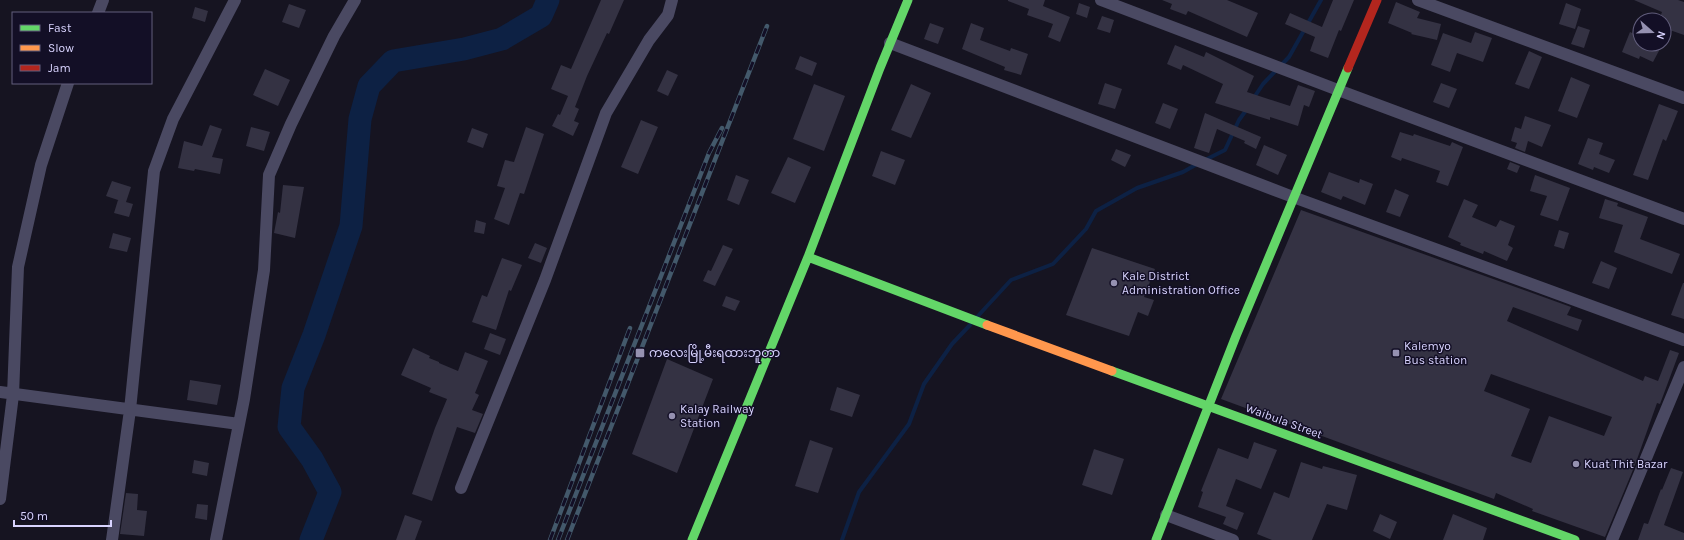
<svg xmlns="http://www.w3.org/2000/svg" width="1684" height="540" viewBox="0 0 1684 540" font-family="Karla,'Noto Sans Myanmar',sans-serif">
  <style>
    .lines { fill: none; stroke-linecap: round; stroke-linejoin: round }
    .stream { stroke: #0d2144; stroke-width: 4 }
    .river { stroke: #0d2144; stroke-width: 23 }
    .building { fill: #343243; fill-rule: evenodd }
    .street { stroke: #4a4962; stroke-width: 12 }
    .fast { stroke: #63d668; stroke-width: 9 }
    .slow { stroke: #ff974d; stroke-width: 9 }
    .jam { stroke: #b3261e; stroke-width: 9 }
    .rail-casing { stroke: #43596b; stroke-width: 4.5 }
    .rail { stroke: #130f26; stroke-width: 3; stroke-dasharray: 9; stroke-linecap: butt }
    .poi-dot { fill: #9591b1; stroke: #130f26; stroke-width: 1.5 }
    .labels { text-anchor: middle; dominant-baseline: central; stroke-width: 3; stroke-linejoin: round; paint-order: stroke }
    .poi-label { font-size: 12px; fill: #d9d4ff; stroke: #130f26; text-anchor: start }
    .street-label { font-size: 12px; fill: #d9d4ff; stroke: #130f26 }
  </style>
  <rect width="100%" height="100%" fill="#161421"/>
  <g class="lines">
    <path class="stream" d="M1253,99L1263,84L1289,57L1321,0
      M1205,160L1225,150L1239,120L1247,109
      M977,317L1011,280L1053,264L1086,229L1096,211L1137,188L1183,172L1199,163
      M842,540L859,492L909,424L924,384L952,344L970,325"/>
    <path class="river" d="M311,540L330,492L312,459L289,427L293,388L314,335L351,226L360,119L369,86L393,61L464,49L502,39L541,16L548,0"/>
  </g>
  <path class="building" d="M601,0H624L609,34L607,33L587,76L575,107L579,109L574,121L579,123L573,136L552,126L558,114L560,115L568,96L551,89L561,65L571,69Z
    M1008,0H1045L1043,6L1070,17L1060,42L1048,37L1053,24L1027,15L1029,9L1008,1Z
    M1162,0H1227L1258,13L1247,37L1188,11L1186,15L1170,9L1172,4Z
    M1333,0H1354L1341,31L1339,30L1328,58L1310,51L1315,37L1285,24L1290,13L1322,27Z
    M1634,0H1678L1684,2V35L1664,28V20H1659L1662,12Z
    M1396,2L1420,12L1417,18L1441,24L1437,40L1411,34L1412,33L1388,23Z
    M1079,3L1090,7L1087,18L1076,14Z
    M1566,3L1581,9L1575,29L1559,24Z
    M289,4L306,10L299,28L282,22Z
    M195,7L208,11L205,22L192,18Z
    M1102,16L1114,20L1110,33L1097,29Z
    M930,23L944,28L938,44L924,39Z
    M971,23L984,28L980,40L1010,51L1011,48L1028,54L1021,75L1004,70L1005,67L962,49Z
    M1578,26L1590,30L1584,48L1571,44Z
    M1475,32L1492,38L1483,62L1457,53L1450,72L1431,65L1443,33L1471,43Z
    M1630,32L1640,37V44H1654L1661,47L1653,62L1640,56L1639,59L1622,52Z
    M1175,45L1204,57L1206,52L1254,76L1247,92L1290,106L1298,85L1315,91L1309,107L1304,105L1298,126L1270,117V120L1215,103L1223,84L1183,65L1181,70L1167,64Z
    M1529,51L1542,57L1529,89L1515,84Z
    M800,56L817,63L812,76L795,69Z
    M265,69L290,80L278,106L253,95Z
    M667,70L678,75L668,96L657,91Z
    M1571,77L1590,85L1577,118L1558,111Z
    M1105,83L1122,89L1115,109L1098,104Z
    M1441,83L1457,89L1449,108L1433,102Z
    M814,84L845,96L824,151L793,139Z
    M911,84L931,93L911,138L891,130Z
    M1163,103L1178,109L1170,129L1155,123Z
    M1659,104L1678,111L1666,141L1663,139L1648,180L1633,175Z
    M1205,113L1261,137L1256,149L1244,143L1245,141L1217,129L1209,153L1194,148Z
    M1525,116L1551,125L1542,147L1528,141L1525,152L1515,148L1517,143L1511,141L1515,127L1521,129Z
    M641,120L658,127L638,174L621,167Z
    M210,125L222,129L212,157L223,159L220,174L195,169L194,171L178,168L184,141L202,146Z
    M251,127L270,132L264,151L246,146Z
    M526,127L544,134L524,194L520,193L509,225L494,219L505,188L497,186L505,160L514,162Z
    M472,128L488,134L483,148L467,142Z
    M1400,132L1413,136L1414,134L1450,146L1452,142L1463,147L1448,186L1436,182L1440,171L1402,158L1401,161L1391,157Z
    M1588,138L1603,143L1599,154L1615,160L1609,173L1594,167L1593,170L1578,164Z
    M1264,145L1287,155L1278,175L1256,165Z
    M1116,149L1131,155L1125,167L1111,160Z
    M881,151L905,160L895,185L872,176Z
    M788,157L811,167L795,203L771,193Z
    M1510,162L1520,166L1517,173L1507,169Z
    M1329,172L1359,183L1360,179L1373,184L1365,205L1343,196L1341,200L1321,192Z
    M736,175L749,180L739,205L727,200Z
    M1535,175L1570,188L1558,221L1540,215L1547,196L1530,191Z
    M112,181L131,187L126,202L133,204L129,217L114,213L118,200L121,201L106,196Z
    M283,185L304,187L295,238L274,233L278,212L280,213Z
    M1395,189L1409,195L1400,217L1386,212Z
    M1464,199L1478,205L1472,217L1496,227L1500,220L1515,226L1508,245L1513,248L1507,261L1484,251L1483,254L1460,245L1461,243L1448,237Z
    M1605,199L1618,203L1617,206L1648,217L1640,239L1680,254L1672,274L1614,252L1623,225L1599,218Z
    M1301,210L1571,307L1567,315L1582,320L1578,331L1513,307L1507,321L1643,381L1645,376L1658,381L1670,350L1679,353L1660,404L1657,403L1635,465L1605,537L1532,511L1533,509L1496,493L1494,499L1221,399ZM1491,374L1612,417L1604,436L1549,416L1531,463L1511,456L1530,409L1484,391Z
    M476,220L486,223L484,234L474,232Z
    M1559,230L1569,233L1564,249L1554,246Z
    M113,233L131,238L127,252L109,248Z
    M535,243L547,248L541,263L528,258Z
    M723,245L733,249L715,286L703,281L708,270L711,271Z
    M1092,248L1155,269L1144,297L1154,300L1148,316L1138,312L1129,336L1066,315Z
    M502,258L522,265L511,291L509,290L496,330L472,322L482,295L487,297Z
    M1601,261L1617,268L1609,289L1592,283Z
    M1683,283H1684V319L1671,315Z
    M726,296L740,301L735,311L722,306Z
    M490,333L506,339L500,355L484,349Z
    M413,348L430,356L429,358L439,362V363L458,371L465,352L488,361L475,393L479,395L472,410L483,414L475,433L457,427L432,501L412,494L435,428L447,399L429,392L431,388L401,375Z
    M667,359L713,379L677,473L632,454Z
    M190,380L221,385L217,405L187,400Z
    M837,387L860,395L852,417L830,410Z
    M810,440L833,448L818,493L795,486Z
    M1254,442L1277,450L1261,489L1236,479L1226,506L1244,513L1237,530L1223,524L1226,517L1198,507L1203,492L1201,491L1218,448L1248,459Z
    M1094,449L1124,459L1112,495L1082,485Z
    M194,460L209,463L207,476L192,473Z
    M1301,462L1322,469L1323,466L1357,475L1347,510L1327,504L1312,540H1272L1257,534L1274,492L1289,498Z
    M1671,468L1683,472L1664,525L1684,533V540H1638L1644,523L1648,524L1661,489L1662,490Z
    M126,493L138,494L137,510L147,511L144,536L120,534Z
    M197,504L208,505L207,520L195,518Z
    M1380,514L1397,522L1390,539L1373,531Z
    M1453,514L1487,528L1483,540H1443Z
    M405,515L422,521L415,540H396Z"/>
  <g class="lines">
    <path class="street" d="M1101,0L1338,90L1684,219
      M1418,0L1684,98
      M98,13L103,0
      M890,43L1293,197L1684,340
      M0,392L239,424
      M461,488L545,280L606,113L649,40L668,15L672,0
      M0,499L13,395L18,267L41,165L68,83
      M1166,515L1233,540
      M112,540L130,410L154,171L173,119L235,0
      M216,540L244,399L264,270L269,175L291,124L334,36L355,0
      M1612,540L1684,367"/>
    <path class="fast" d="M908,0L880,68L808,257L987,325
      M1112,371L1575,540
      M692,540L808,257
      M1156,540L1236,336L1348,68"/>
    <path class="slow" d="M987,325L1112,371"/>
    <path class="jam" d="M1348,68L1377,0"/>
    <defs>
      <path id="rail" d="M550,540L630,328
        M558,540L709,153L722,128
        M567,540L767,26"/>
    </defs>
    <use href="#rail" class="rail-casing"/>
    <use href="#rail" class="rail"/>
  </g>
  <g class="poi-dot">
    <circle cx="1114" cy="283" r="4"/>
    <rect x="635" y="348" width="10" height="10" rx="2"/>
    <rect x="1392" y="349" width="8" height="8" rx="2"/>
    <circle cx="672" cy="416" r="4"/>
    <circle cx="1576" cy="464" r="4"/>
  </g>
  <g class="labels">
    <g class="poi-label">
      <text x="1122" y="276">Kale District<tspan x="1122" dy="14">Administration Office</tspan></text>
      <text x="1404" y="346">Kalemyo<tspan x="1404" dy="14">Bus station</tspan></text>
      <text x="649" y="353">ကလေးမြို့မီးရထားဘူတာ</text>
      <text x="680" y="409">Kalay Railway<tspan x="680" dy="14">Station</tspan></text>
      <text x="1584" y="464">Kuat Thit Bazar</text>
    </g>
    <g class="street-label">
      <text transform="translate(1284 421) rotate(20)">Waibula Street</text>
    </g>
  </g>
  <rect x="12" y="12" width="140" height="72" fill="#130f26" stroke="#625e7d"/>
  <rect x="20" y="25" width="20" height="6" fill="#63d668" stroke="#625e7d"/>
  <text x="48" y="32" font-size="12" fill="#d9d4ff">Fast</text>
  <rect x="20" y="45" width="20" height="6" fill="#ff974d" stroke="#625e7d"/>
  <text x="48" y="52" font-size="12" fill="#d9d4ff">Slow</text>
  <rect x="20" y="65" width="20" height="6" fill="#b3261e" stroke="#625e7d"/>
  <text x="48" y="72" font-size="12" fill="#d9d4ff">Jam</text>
  <g transform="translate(1652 32) rotate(110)"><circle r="19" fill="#130f26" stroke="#625e7d"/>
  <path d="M0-3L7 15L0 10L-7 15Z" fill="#9591b1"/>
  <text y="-6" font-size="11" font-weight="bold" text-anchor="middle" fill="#d9d4ff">N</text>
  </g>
  <path d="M14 520v6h97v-6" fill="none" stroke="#d9d4ff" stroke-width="2"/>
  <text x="20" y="520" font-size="12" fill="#d9d4ff" stroke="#130f26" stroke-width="3" paint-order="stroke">50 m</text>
</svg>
